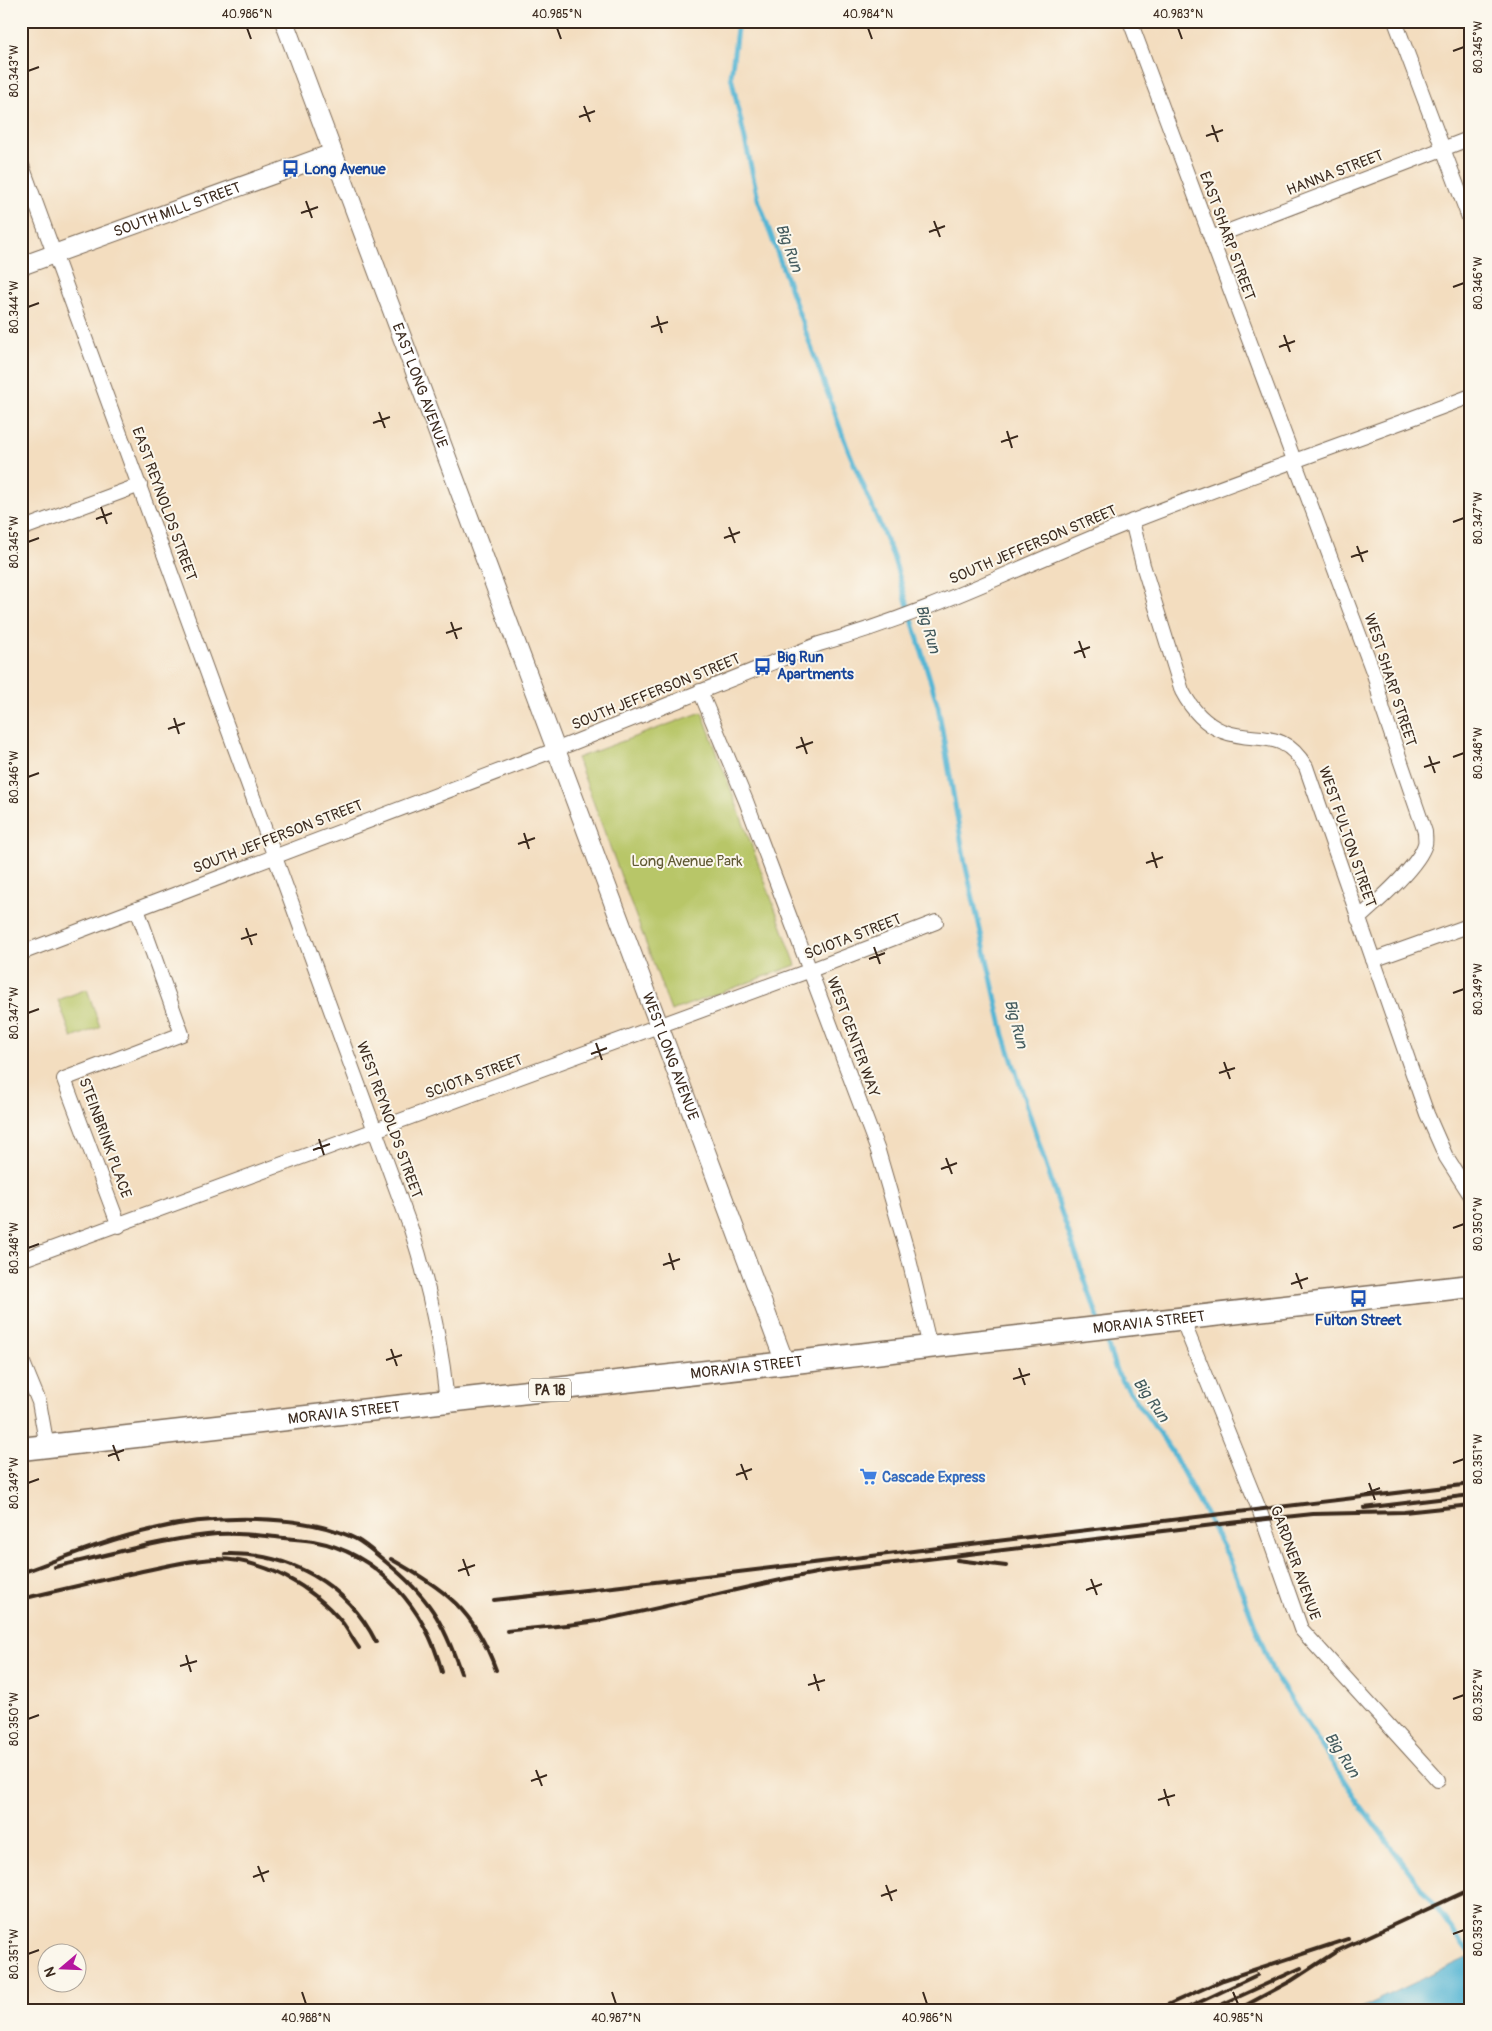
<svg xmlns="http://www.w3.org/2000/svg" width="1492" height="2031" viewBox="0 0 1492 2031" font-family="Pangolin,sans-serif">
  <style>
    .green { fill: #b8c668; stroke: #7a7843 }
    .water { fill: #56b6d4; stroke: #487079 }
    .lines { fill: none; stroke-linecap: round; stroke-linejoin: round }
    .stream { stroke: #56b6d4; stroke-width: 5 }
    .minor-casing { stroke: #7b6956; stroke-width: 16 }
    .tertiary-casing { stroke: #7b6956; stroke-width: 20 }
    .primary-casing { stroke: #7b6956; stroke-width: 25 }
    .minor { stroke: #fff; stroke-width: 14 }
    .tertiary { stroke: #fff; stroke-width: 18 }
    .primary { stroke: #fff; stroke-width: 22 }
    .rail { stroke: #3b2a1e; stroke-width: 4 }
    .ticks { fill: none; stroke: #3b2a1e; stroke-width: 2 }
    .labels { text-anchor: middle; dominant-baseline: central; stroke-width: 4; stroke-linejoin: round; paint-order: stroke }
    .shield { fill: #fbf7ec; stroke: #75685c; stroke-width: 1 }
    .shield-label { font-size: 14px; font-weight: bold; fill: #3b2a1e }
    .transit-label { font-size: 15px; font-weight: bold; fill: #164399; stroke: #fbf7ec; text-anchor: start }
    .street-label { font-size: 15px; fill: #3b2a1e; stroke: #fbf7ec }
    .park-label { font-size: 15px; fill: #605934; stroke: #fbf7ec }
    .shop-label { font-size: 15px; font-weight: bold; fill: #366cbe; stroke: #fbf7ec; text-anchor: start }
    .water-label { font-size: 16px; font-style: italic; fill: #445b5e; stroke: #fbf7ec }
    .neatline { fill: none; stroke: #3b2a1e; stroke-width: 2 }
    .ticks-label { font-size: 12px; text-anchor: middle; fill: #3b2a1e }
  </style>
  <rect width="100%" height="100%" fill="#fbf7ec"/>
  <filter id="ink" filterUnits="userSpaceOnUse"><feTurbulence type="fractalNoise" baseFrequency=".02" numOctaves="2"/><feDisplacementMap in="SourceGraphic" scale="10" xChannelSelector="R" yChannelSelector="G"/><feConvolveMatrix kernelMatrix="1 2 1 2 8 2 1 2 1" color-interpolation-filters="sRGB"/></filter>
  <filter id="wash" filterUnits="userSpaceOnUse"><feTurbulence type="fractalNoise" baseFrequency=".0096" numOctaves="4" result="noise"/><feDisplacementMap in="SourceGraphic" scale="20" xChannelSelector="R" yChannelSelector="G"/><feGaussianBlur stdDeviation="1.12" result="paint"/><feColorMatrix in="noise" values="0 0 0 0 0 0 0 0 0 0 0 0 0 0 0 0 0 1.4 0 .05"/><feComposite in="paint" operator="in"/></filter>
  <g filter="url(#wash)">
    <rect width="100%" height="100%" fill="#f3ddbf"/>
    <path class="green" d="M702,712L796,965L671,1011L577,758Z
      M87,989L100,1027L72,1038L58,1000Z"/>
    <path class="water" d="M1471,1956V2010H1357Z"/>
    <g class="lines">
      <path class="stream" d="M738,21L731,76L758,199L847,447L893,556L938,706L965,863L1004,1035L1059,1205L1099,1321
        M1103,1332L1117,1373L1171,1450L1229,1558L1273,1672L1358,1802L1471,1955"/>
    </g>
  </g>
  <g filter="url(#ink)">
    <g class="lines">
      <defs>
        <path id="minor" d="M1130,21L1375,677L1383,710L1425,832C1425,836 1426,841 1425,844C1419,866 1376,903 1358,919
          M1395,21L1471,223
          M21,163L411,1229C429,1285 441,1343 447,1401
          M1211,238L1471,138
          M1132,521L1143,565L1182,691C1191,708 1203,723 1222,731C1258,745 1281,726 1306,767L1427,1114L1446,1157L1471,1196
          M21,529L140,485
          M700,691L746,801L878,1151L907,1251L930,1347
          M21,953L555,750L819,644C928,614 1029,562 1133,521C1245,477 1359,439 1471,396
          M1373,960L1471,925
          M119,1226L64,1079L182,1034L137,909
          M21,1260L811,970L936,922
          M1182,1319L1259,1509L1301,1629L1438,1780
          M21,1358L39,1402L47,1447"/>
        <g id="tertiary">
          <path id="s1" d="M284,21L785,1363"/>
          <path id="s2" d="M21,266L333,153"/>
        </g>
        <g id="primary">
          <path id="s3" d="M21,1449L1471,1286"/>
        </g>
      </defs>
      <use href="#minor" class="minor-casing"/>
      <use href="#tertiary" class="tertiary-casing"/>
      <use href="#primary" class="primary-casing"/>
      <use href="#minor" class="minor"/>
      <use href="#tertiary" class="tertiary"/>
      <use href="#primary" class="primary"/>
      <path class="rail" d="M1364,1508L1471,1495
        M225,1554C289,1552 347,1584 376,1642
        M391,1559C445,1590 474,1609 496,1670
        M957,1560L1006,1566
        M55,1567C106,1555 156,1541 207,1535C229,1532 254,1535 276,1537C288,1539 301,1539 313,1541C379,1553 426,1610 442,1672
        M21,1573C65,1557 109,1539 154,1529C211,1515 303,1513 356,1539C367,1545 376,1554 386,1562C429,1597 443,1621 461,1673
        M21,1599C57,1591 93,1582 129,1574C158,1568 187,1560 216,1559C264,1559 312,1586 342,1622C348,1630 353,1640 359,1648
        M494,1600L613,1587L1471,1484
        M507,1631C539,1627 571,1626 602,1620C678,1605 752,1584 827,1571L1230,1523L1313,1514L1404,1512L1471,1505
        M1156,2010L1223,1980L1348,1939
        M1183,2010L1257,1975
        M1210,2010L1301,1968
        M1237,2010L1291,1981L1337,1951L1471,1889"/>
    </g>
  </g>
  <path class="ticks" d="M247,28L251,39M557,28L561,39M868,28L872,39M1178,28L1182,39M1453,51L1464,47M28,71L39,67M584,106L590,122M579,117L595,111M1212,125L1218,142M1206,136L1223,130M306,201L312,218M301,213L318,207M934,221L940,237M929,232L945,226M1453,287L1464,283M28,307L39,303M657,316L662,333M651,327L668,322M1284,335L1290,352M1279,347L1295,341M379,412L385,428M373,423L390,417M1007,431L1012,448M1001,442L1018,436M101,507L107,524M96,519L112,513M1453,522L1464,518M729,527L735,543M724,538L740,532M28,542L39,538M1357,546L1363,562M1351,557L1368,551M451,622L457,639M446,633L462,628M1079,641L1085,658M1074,653L1090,647M174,718L179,734M168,729L185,723M801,737L807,754M796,748L813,742M1429,756L1435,773M1453,757L1464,753M1424,767L1440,762M28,777L39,773M524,833L529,849M518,844L535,838M1152,852L1157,868M1146,863L1163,857M246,928L252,945M241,939L257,934M874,947L880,964M869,959L885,953M1453,993L1464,989M28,1013L39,1009M596,1043L602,1060M591,1054L607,1048M1224,1062L1230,1079M1219,1073L1235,1068M319,1139L324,1155M313,1150L330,1144M946,1158L952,1174M941,1169L957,1163M1453,1228L1464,1224M28,1248L39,1244M669,1253L674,1270M663,1265L680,1259M1296,1273L1302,1289M1291,1284L1308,1278M391,1349L397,1366M386,1360L402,1355M1019,1368L1025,1385M1013,1379L1030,1374M113,1445L119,1461M108,1456L124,1450M1453,1463L1464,1459M741,1464L747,1480M736,1475L752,1469M28,1483L39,1479M1369,1483L1375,1500M1364,1494L1380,1488M463,1559L469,1576M458,1571L475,1565M1091,1579L1097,1595M1086,1590L1102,1584M186,1655L191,1672M180,1666L197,1661M814,1674L819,1691M808,1685L825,1680M1453,1699L1464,1695M28,1719L39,1715M536,1770L542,1786M531,1781L547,1775M1164,1789L1169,1806M1158,1800L1175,1795M258,1866L264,1882M253,1877L269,1871M886,1885L892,1901M881,1896L897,1890M1453,1934L1464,1930M28,1954L39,1950M302,1992L306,2004M612,1992L616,2004M923,1992L927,2004M1233,1992L1238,2004"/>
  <defs>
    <symbol id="bus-bare" viewBox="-9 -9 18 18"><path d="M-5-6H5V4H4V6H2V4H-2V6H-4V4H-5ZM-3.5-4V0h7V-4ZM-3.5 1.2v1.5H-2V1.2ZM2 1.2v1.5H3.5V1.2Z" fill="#1a4fb4" stroke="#fbf7ec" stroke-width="2.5" paint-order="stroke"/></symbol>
    <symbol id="supermarket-bare" viewBox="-9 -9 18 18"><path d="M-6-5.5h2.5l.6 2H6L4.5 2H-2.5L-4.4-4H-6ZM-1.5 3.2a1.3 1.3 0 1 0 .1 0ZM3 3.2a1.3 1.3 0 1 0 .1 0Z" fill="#3f7fe0" stroke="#fbf7ec" stroke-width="2.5" paint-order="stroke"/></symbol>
  </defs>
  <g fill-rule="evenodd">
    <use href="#bus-bare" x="278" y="156" width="25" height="25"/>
    <use href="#bus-bare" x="750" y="654" width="25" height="25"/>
    <use href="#bus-bare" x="1346" y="1286" width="25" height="25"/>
    <use href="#supermarket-bare" x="856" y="1464" width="25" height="25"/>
  </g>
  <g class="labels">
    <rect class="shield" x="529" y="1378.5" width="42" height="23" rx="4"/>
    <g class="shield-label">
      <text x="550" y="1390">PA 18</text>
    </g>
    <g class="transit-label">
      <text x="304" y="169">Long Avenue</text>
      <text x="777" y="657">Big Run<tspan x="777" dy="17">Apartments</tspan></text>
      <text x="1358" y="1320" text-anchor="middle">Fulton Street</text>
    </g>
    <g class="street-label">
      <text transform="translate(1335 173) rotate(-21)">HANNA STREET</text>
      <text stroke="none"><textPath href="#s2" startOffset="166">SOUTH MILL STREET</textPath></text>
      <text transform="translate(1227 236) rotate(70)">EAST SHARP STREET</text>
      <text stroke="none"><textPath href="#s1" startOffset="389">EAST LONG AVENUE</textPath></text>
      <text transform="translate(164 504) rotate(70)">EAST REYNOLDS STREET</text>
      <text transform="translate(1033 545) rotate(-23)">SOUTH JEFFERSON STREET</text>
      <text transform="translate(1390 680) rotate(72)">WEST SHARP STREET</text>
      <text transform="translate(656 692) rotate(-22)">SOUTH JEFFERSON STREET</text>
      <text transform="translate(278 837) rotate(-21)">SOUTH JEFFERSON STREET</text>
      <text transform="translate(1347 837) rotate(71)">WEST FULTON STREET</text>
      <text transform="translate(853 937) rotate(-21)">SCIOTA STREET</text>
      <text transform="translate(853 1037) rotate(70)">WEST CENTER WAY</text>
      <text stroke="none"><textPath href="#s1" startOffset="1105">WEST LONG AVENUE</textPath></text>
      <text transform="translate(474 1077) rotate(-20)">SCIOTA STREET</text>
      <text transform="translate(389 1120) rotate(70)">WEST REYNOLDS STREET</text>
      <text transform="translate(105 1138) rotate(70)">STEINBRINK PLACE</text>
      <text stroke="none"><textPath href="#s3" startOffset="1135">MORAVIA STREET</textPath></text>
      <text stroke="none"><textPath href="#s3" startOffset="730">MORAVIA STREET</textPath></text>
      <text stroke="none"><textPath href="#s3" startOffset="325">MORAVIA STREET</textPath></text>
      <text transform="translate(1295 1563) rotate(70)">GARDNER AVENUE</text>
    </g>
    <g class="park-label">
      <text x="687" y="861">Long Avenue Park</text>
    </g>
    <g class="shop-label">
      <text x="882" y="1477">Cascade Express</text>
    </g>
    <g class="water-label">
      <text transform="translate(789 248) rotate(70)">Big Run</text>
      <text transform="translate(928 629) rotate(73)">Big Run</text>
      <text transform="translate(1016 1024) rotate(75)">Big Run</text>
      <text transform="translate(1151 1400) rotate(55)">Big Run</text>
      <text transform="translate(1342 1755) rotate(57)">Big Run</text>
    </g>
  </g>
  <rect width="1492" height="2031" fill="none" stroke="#fbf7ec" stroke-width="55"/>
  <g transform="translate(62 1968) rotate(251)"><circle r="24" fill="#fbf7ec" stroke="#aea59a"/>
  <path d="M0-4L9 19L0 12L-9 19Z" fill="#b5179e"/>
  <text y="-8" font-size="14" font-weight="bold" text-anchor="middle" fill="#3b2a1e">N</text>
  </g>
  <rect x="28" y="28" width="1436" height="1976" class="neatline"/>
  <g class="ticks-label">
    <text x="247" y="18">40.986°N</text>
    <text x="557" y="18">40.985°N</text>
    <text x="868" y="18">40.984°N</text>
    <text x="1178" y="18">40.983°N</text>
    <text transform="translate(1478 47) rotate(-90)" y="4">80.345°W</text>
    <text transform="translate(14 71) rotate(-90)" y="4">80.343°W</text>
    <text transform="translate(1478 283) rotate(-90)" y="4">80.346°W</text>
    <text transform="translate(14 307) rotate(-90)" y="4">80.344°W</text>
    <text transform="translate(1478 518) rotate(-90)" y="4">80.347°W</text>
    <text transform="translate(14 542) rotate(-90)" y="4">80.345°W</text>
    <text transform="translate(1478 753) rotate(-90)" y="4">80.348°W</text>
    <text transform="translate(14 777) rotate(-90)" y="4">80.346°W</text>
    <text transform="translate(1478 989) rotate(-90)" y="4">80.349°W</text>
    <text transform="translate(14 1013) rotate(-90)" y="4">80.347°W</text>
    <text transform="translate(1478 1224) rotate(-90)" y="4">80.350°W</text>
    <text transform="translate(14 1248) rotate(-90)" y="4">80.348°W</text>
    <text transform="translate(1478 1459) rotate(-90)" y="4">80.351°W</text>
    <text transform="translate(14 1483) rotate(-90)" y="4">80.349°W</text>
    <text transform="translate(1478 1695) rotate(-90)" y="4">80.352°W</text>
    <text transform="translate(14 1719) rotate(-90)" y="4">80.350°W</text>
    <text transform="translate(1478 1930) rotate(-90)" y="4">80.353°W</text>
    <text transform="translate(14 1954) rotate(-90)" y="4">80.351°W</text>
    <text x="306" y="2022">40.988°N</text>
    <text x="616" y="2022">40.987°N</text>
    <text x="927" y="2022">40.986°N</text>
    <text x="1238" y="2022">40.985°N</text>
  </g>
</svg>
